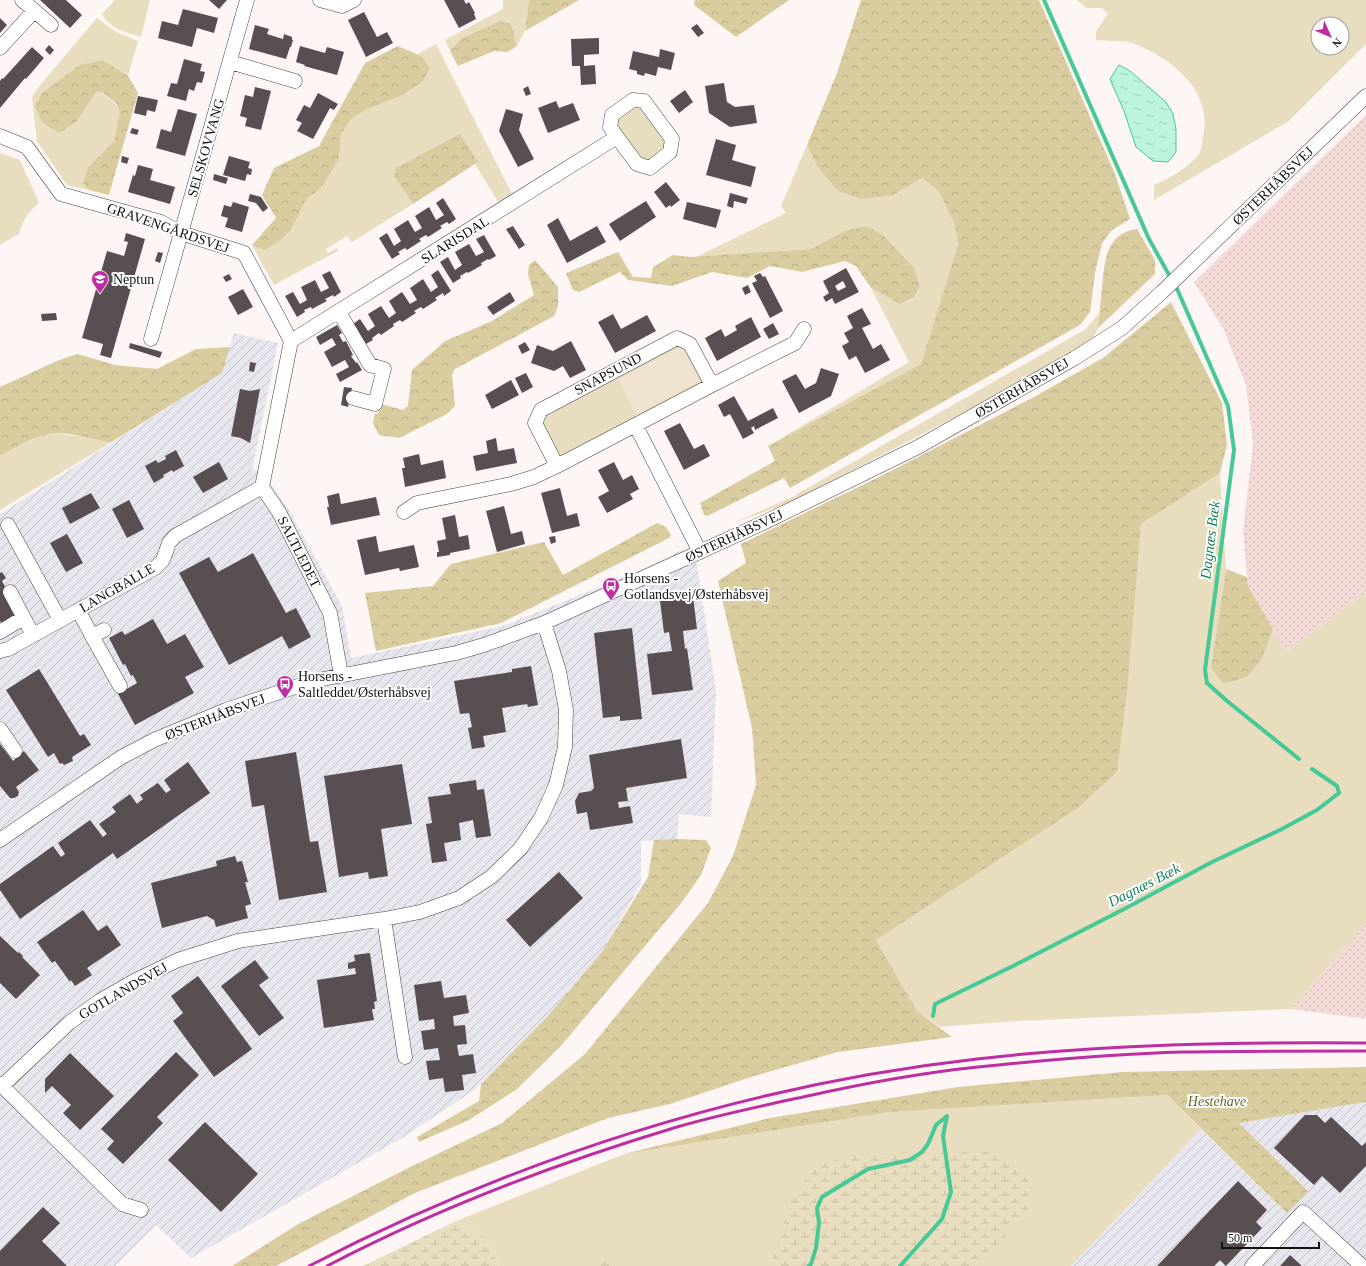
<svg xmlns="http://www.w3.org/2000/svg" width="1366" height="1266" viewBox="0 0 1366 1266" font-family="'Times New Roman',serif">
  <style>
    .industrial { fill: url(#industrial-furrows) }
    .farmland { fill: url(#farmland-dots) }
    .grass { fill: #e9ddbf; fill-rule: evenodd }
    .forest { fill: url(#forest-crowns) }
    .wetland { fill: url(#wetland-marsh) }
    .pitch { fill: #f0e3d1 }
    .water { fill: url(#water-ripples); stroke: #46c897 }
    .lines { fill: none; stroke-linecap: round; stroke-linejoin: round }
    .stream { stroke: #46c897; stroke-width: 4 }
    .building { fill: #594e52; fill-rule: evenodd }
    .minor-casing { stroke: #444; stroke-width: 15 }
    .minor { stroke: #fff; stroke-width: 14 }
    .rail { stroke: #bc2ea2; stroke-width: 3 }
    .labels { text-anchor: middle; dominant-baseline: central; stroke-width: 4; stroke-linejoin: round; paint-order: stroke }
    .street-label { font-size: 14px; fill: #111; stroke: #fff }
    .poi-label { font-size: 14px; fill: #111; stroke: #fff; text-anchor: start }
    .park-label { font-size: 14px; font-style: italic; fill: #656723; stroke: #fff }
    .water-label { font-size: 15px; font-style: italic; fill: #1b8260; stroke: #fff }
  </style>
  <defs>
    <pattern id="industrial-furrows" width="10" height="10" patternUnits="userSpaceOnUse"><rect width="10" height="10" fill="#e7e6ee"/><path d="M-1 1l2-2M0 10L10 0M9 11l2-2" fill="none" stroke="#c5c4cb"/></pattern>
    <pattern id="farmland-dots" width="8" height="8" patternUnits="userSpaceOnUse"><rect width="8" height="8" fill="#f4dad6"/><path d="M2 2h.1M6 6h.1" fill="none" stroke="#d0bab7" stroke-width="1.8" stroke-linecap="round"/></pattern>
    <pattern id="forest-crowns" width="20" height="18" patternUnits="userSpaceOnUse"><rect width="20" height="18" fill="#d9cc9f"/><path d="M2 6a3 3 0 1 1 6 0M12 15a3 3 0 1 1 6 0" fill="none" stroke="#b9ae88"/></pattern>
    <pattern id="wetland-marsh" width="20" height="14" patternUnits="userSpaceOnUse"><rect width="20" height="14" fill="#e9ddbf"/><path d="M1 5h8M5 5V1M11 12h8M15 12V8" fill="none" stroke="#c7bda3"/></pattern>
    <pattern id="water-ripples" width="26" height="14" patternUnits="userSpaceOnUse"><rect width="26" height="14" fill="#bcf4de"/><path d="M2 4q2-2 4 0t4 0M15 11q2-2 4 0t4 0" fill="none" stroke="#a1d0bd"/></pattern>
  </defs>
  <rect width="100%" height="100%" fill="#fef6f5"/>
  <path class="industrial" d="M234,333L278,343L252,470L261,471L289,510L342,606L351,658L503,626L639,571L684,549L697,565L716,690L711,817L679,814L677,839L641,841V884L601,953L547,1017L473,1091L404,1137L191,1258L156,1225L115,1266H0V514L222,373Z
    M1366,1102V1266H1071L1201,1129L1287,1213L1308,1191L1239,1123Z"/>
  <path class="farmland" d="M1366,115V592L1286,652L1248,586L1243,531L1253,444L1246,385L1224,330L1194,282Z
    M1366,924V1019L1291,1009Z"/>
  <path class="grass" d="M115,0H150L141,37C126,32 109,29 102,14Z
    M503,0H529L525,31L517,46L511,24L461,39L450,51L445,40L503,9Z
    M1077,0H1366V44L1289,121L1154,200V185C1171,177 1187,169 1199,154C1202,149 1202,141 1203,136C1214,91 1170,57 1132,43C1123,40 1107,42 1096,40V31L1108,14L1102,8H1086ZM1318,24H1342V48H1318Z
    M97,18L116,32L138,41L128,76L103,60L77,121L96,92C108,94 115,103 121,113L114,141L88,167L83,184L89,190L67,185L37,141L32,97L40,85Z
    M436,44L512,194L498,202L475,164L478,162L394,177L413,204L352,242L347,236L326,249L328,253L337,248L338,251L274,285L252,245L264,250L291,230L307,198L319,190L327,179L339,159L341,134L351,119L367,109L421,56L418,54Z
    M635,106L641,107L667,142L666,148L648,161L643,160L616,125L617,119Z
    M807,145L817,166L893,195L923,178L939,192L955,225L958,246L921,364L768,446L909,362L871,288L900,304L914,299L920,286L844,231L811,249L696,257L786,213L781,206Z
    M0,153L20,160L39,203C28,213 23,219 19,234L0,245Z
    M1099,313L1098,328L1093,339L984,402L791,502L731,524L792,497L1086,329Z
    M680,342L687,345L704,378L702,386L566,456L558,455L540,420L542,414Z
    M59,434L88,437L110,443L0,510V455L43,435Z
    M1220,473L1226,569L1211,668L1223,684L1247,677L1262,659L1273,629L1286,652L1366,592V924L1291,1009L1018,1021L940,1027L917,1011L876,940L1078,808L1117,772L1141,524Z
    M1167,1095L1201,1129L1071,1266H500L483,1236L456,1221L624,1154L890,1112Z"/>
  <path class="forest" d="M529,0H579L525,31Z
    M695,0H789L736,37L694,5Z
    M861,0H1039L1115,174L1130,219L1112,230L1102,243L1095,273L1090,312L1080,325L790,488L784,478L707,516L704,515L700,503L775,461L768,446L921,364L958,245L955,225L939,192L923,178L893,195L862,199L838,191L817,166L807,145L837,73Z
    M500,21L511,24L517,46L507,52L494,51L458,66L450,51L461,39Z
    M398,46L421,56L430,68L423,81L415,87L400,96L367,109L351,119L341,134L339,159L327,179L319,190L307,198L291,230L278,242L264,250L252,245L276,218L262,195L274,168L319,146L365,63Z
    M103,60L128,76L138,93L109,195L89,190L83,184L88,167L114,141L120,113L116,103L103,93L96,92L77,121L59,133L42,122L35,106L42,93L80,65Z
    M460,134L478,162L413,204L394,177L396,168Z
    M867,226L883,235L914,268L920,286L914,298L900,304L871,288L856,266L845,261L802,272L770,266L747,278L712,272L672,286L628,280L620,272L579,292L573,290L566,273L618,252L633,277L651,278L653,267L673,255L690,257L811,249L844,231Z
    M1137,229L1155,260V274L1098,328C1099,314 1101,301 1102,287C1105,261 1105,234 1137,229Z
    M535,260L558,287V306L554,316L455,369L452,374L455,406L447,414L399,438L379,435L373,423L375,413L378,414L381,404L403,410L408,406L412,370L445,341L492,321L534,295L528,274L529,265Z
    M1171,302L1222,403L1227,445L1220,473L1141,524L1127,692L1117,772L1078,808L876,940L917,1011L952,1037L838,1052L754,1076L670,1104L608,1118L415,1193L276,1266H232L300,1223L404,1170L502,1123L585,1054L708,903L733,856L756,785L752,728L718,581L746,563L741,544L883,475L1032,398L1103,358Z
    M230,347L222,373L110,443C91,438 61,429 42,436C28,440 14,449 0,455V387L59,360L78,354L115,365L157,369L196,349Z
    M657,523L666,527L671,535L669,538L501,623L376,651L365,593L433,586L451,564L544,542L563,575Z
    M1226,569L1247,577L1248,586L1273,629L1262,659L1247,677L1223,684L1211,668Z
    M677,839L706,840L711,848L701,875L682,902L560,1047L516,1090L469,1120L419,1142L417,1137L479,1101L481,1084L547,1017L601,953L648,877L654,840Z
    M1366,1067V1102L1239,1123L1308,1191L1287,1213L1167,1095L890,1112L624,1154L770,1118L958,1087L1122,1072Z"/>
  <path class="wetland" d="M990,1152L1006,1159L1025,1177L1034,1190L1030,1207L981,1266H770L773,1260L790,1203L811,1171L818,1165L857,1154Z
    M456,1221L483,1236L500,1266H363Z
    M608,1258L614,1260L617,1266H595Z"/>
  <path class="pitch" d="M682,346L700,381L636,415L618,379Z"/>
  <path class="water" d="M1119,65L1130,71L1166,102L1173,114L1176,129V152L1168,162L1153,161L1136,147L1124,111L1110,79Z"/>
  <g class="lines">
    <path class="stream" d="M1044,0L1149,239L1178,291L1228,406L1234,450L1205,670L1207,683L1227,701L1299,759
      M933,1016L935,1004L1013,966L1128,907L1212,862L1280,830L1317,810L1339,793L1337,786L1312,769
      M809,1266L811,1264L816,1248L819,1223L817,1208L822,1197L868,1169L910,1160L922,1152L928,1144L936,1125L947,1116
      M900,1266L942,1219L951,1192L943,1136L947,1116"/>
  </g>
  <path class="building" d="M40,0H66L82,15L70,28Z
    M209,0H227L219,9Z
    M444,0H464L466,4L469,2L475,13L474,14L476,19L459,28Z
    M183,9L218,18L214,33L197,28L192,47L158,38L162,21L178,25Z
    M364,12L377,37L387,32L393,43L366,57L348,20Z
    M0,18L7,25L0,33Z
    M697,24L704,33L698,37L691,28Z
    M255,25L269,29L267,34L283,39L284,34L292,37V40H293L291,47H290L286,59L249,49Z
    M599,38V54L584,55V66L595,65L596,84L581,85L580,66H572L571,39Z
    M49,45L54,50L50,55L45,50Z
    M300,46L325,53L327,47L344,52L337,75L304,66L305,65L296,62Z
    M32,47L44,58L26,79L25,78L0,108V81L2,78L3,79Z
    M660,49L675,53L671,70L658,67L656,76L645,73L644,76L637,74V71L629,69L633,51L659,57Z
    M184,59L202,64L200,71L205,72L202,83L197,82L194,91L189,89L186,101L167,96L171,83L177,84Z
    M724,83L727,102L735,107L754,105L757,123L730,127L709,113L705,86Z
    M528,86L531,94L526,96L523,89Z
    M255,87L271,91L261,130L245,126L247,118L240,116L245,95L253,97Z
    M685,90L693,102L679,113L670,101Z
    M318,93L338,104L334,110L330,108L313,139L297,131L302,123L296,120L304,105L310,108Z
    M138,96L158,100L155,112L147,110L146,116L134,113Z
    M556,101L559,108L573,103L580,120L548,133L538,108Z
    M178,109L197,114L185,156L156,148L161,129L171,132Z
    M506,109L523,114L519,130L534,159L518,167L499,131Z
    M132,128L139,130L137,135L130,133Z
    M716,139L736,145L732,160L756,167L751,187L706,175Z
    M122,156L129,158L127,164L121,162Z
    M229,156L250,162L248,168L252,169L251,175L247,174L245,181L223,175Z
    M138,165L153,169L150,180L175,187L170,204L128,192L133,175L135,176Z
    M214,174L228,178L226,184L213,180Z
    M666,182L680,200L671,207L670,205L666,208L654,192Z
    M730,193L748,198L746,204L734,201L733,208L727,206Z
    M250,194L261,197L268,208L263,212L256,203L248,201Z
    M443,198L456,219L449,224L447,222L440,226L442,228L428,237L426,235L419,239L421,241L407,250L405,248L398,252L400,254L392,259L379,238L387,233L394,246L401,241L394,229L408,220L415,232L422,228L415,216L429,207L436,220L444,215L436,203Z
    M646,201L656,217L620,241L609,224Z
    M233,202L249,207L242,232L225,227L228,218L221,216L224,205L231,207Z
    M687,202L721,210L716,228L683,219Z
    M558,218L570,241L597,226L606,242L567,263L547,225Z
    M513,226L525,245L519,249L506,229Z
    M126,233L145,239L111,358L100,355L103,344L82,338L107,251L124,256L128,242L124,241Z
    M484,235L496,256L489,260L488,259L481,263L482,265L468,273L467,272L460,276L461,278L453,283L440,262L448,257L455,270L462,265L455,252L469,244L476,256L484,252L476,239Z
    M158,252L163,253L160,263L155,261Z
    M846,268L859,292L835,304L832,298L826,302L823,297L829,293L823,281ZM843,281L846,287L838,291L835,286Z
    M438,270L451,291L444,296L443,293L435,298L437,300L423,309L421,307L414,311L416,313L402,322L400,320L393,324L394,326L381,335L379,333L372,338L373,340L366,344L353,324L360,319L368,331L375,326L368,314L381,306L389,318L396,313L389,301L402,292L410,304L417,300L410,288L423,279L431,292L438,287L431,275Z
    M330,271L341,292L334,297L333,295L325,299L327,301L312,309L311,307L304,310L305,312L297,317L285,296L293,292L300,304L307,300L301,287L315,280L321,292L329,288L322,275Z
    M760,273L763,277L765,276L783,311L770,318L752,283L757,281L754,276Z
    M229,274L232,279L226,282L223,277Z
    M748,285L751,292L745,295L742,288Z
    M243,289L253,307L238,315L228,297Z
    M510,292L515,301L493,315L487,307Z
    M862,308L871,324L862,328L873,349L881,344L890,360L865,373L856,356L849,360L842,346L849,342L844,333L853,328L847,316Z
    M56,313L57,320L42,321L41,314Z
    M613,314L621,329L647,315L656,331L615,353L598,322Z
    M751,317L761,337L717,361L705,338L721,329L725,337L737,330L735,326Z
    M773,323L779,334L769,339L763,329Z
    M337,325L342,333L339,335L343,342L346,341L353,355L351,356L356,363L357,362L362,370L340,382L336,374L349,367L345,360L332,367L324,352L336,345L332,338L320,345L316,337Z
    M571,341L586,370L570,378L563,366L554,371L531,363L537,345L553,351Z
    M525,342L530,350L522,354L518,346Z
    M130,343L162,352L160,358L129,348Z
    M250,362L256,363L254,372L249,371Z
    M821,368L839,374L831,396L799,413L782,381L796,374L805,389L816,383Z
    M526,373L533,387L522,393L515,378Z
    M511,380L519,395L492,409L485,395Z
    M344,387L352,388L348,407L341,405Z
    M240,389L250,391L260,389L250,443L241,438L231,436Z
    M734,396L748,421L773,408L778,418L755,430L754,426L751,428L754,433L743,439L730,414L724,417L718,405Z
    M680,423L694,449L704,444L710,456L684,470L664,431Z
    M496,438L498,451L514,448L517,463L476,471L473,456L488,453L486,441Z
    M176,450L184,466L173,472L172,470L163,475L164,477L154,483L145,466L156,460L158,463L166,459L165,456Z
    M419,454L421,465L443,460L446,478L405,487L402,468H405L403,458Z
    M219,462L228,479L203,493L193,477Z
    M614,462L623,480L632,475L639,489L630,494L633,499L607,513L598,497L609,491L598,470Z
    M560,488L567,516L577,513L580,526L552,533L541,493Z
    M91,493L100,508L70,524L62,508Z
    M339,493L341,504L376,497L380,515L331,525L327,507H329L327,496Z
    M129,500L144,529L127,538L112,509Z
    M504,506L511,534L522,531L525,544L497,552L486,511Z
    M455,515L459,537L468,535L470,549L450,553V555L437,557V552H439L437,541L446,539L442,518Z
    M67,534L83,563L66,572L50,543Z
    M376,536L379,552L414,545L419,567L400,571L399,568L365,575L357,540Z
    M555,536L556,542L551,544L549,537Z
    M253,553L286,613L296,608L311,637L289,649L282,636L229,665L179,573L209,557L218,572Z
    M2,572L6,578L2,581L20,616L3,626L0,621V573Z
    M693,597L697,629L683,631L685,649L687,648L693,690L652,695L647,654L672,651L669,632L664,633L660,601Z
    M153,619L167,644L185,634L204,667L185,677L194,693L135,725L118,694L137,683L133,675L131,676L125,664L123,665L109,638L122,631L125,635Z
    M632,628L642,719L620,721V716L603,718L594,633Z
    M531,666L538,705L528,707L527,704L502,708L506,732L483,736L485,747L472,749L468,728L472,727L469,713L460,714L454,681L512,672V669Z
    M39,669L80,736L84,734L91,745L72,757L73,761L64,765L62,763L60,764L54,753L48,757L6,690Z
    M681,739L687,778L626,788L628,801L618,802L619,808L630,806L633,823L590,830L587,812L577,814L575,801L579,793L591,791L594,788L589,755Z
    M0,744L13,761L24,751L39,770L16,787L19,792L18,796L14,798H10L0,786Z
    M296,752L310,842L318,841L327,892L279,900L264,805L252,807L245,761Z
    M188,762L210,793L117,859L113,853L20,919L0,890V884L53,846L61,857L65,854L58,843L90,820L103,837L107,834L99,824L116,812L112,807L130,794L137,804L143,799L140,795L158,783L166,793L171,790L164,780Z
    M402,764L412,824L381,829L388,876L369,879L368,872L339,877L324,776Z
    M476,780L477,790L484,789L491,836L476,838L473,820L459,823L461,840L444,843L447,861L432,863L426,824L432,823L428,797L451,794L449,784Z
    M235,856L237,862L242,861L248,882H245L251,904L245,906L248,918L216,927L214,920L207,916L162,928L151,883L217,866L216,861Z
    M559,872L583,898L530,947L506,920Z
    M83,910L98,931L107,925L121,945L87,968L92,975L75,986L71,980L70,982L55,961L52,963L37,942Z
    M0,936L18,953L19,952L23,956L22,957L40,975L16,999L0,983Z
    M370,953L377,1001L374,1002L375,1009H372L374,1020L324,1028L317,980L356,974L355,968L348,969V963L355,961L354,955Z
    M255,960L269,978L259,985L284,1018L259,1036L221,986Z
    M198,976L252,1049L214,1077L173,1021L183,1013L171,996Z
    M441,981L444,998L466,995L469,1013L453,1016L454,1026L465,1025L467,1044L457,1045L459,1056L473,1054L476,1073L462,1075L464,1090L445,1092L443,1078L429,1080L426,1061L440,1060L438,1048L424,1050L421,1031L435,1029L434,1019L419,1021L414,985Z
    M176,1052L199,1075L157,1117L163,1123L123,1164L107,1149L114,1141L101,1129Z
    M70,1053L114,1096L80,1130L63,1113L71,1105L52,1086L45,1093V1079Z
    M1305,1115H1317L1325,1123L1331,1117L1362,1146L1366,1142V1166L1340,1193L1322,1176L1314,1185L1274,1148Z
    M205,1122L258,1174L221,1212L168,1160Z
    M1238,1181L1267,1210L1256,1222L1262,1228L1226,1266L1220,1260L1214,1266H1157Z
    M43,1207L60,1223L42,1241L67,1266H0V1251Z
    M1290,1255L1302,1266H1280Z"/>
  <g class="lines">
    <defs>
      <path id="minor" d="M22,0L51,25
        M320,0L342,6L354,0
        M0,48L34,11
        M230,62L295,81
        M0,136L27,147L61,194L161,222L181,233L244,253L291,341L262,487L279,512L330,613L341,675
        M339,312L370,365L384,369L375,404L353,398
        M151,339L247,0
        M291,341L617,137L637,164L650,168L670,152L672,139L644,101L633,100L612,115L610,127L617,137
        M636,426L700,552
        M557,466L535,423L541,410L677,338L690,344L712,385
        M404,512L417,503L511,484L534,477L557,466L712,385L795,343L804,329
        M8,525L60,620
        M10,592L33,635
        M78,610L92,636L104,630
        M0,632L23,618
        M92,636L120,686
        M0,651L8,649L155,568L163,560L169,543L175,536L262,487
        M0,729L15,751
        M0,840L120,758L154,740L226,710L313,681L456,653L484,645L544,623L763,523L918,447L1075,358L1122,328L1162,292L1366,96
        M384,919L405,1057
        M0,1084L122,1204L141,1210
        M2,1086L69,1023L101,1000L136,980L178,960L238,941L384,919L420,912L459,898L491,877L520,849L541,818L556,785L565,747L566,710L559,671L544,623
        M1252,1266L1303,1212L1362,1266"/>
    </defs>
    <use href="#minor" class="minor-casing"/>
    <use href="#minor" class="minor"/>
    <path class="rail" d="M309,1266C517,1159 744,1085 977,1059C1106,1044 1236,1042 1366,1043
      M327,1266C438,1208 557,1163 677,1127C718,1115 761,1106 803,1097C861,1084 919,1073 978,1067C1046,1060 1114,1054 1183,1052C1244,1051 1305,1051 1366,1051"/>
  </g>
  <defs>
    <symbol id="school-pin" viewBox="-11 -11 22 30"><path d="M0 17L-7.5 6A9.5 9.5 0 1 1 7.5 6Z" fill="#bc2ea2" stroke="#fff"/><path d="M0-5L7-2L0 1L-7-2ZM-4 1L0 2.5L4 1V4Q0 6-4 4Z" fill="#fff"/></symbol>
    <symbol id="bus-pin" viewBox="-11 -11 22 30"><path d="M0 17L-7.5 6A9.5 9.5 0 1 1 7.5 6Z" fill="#bc2ea2" stroke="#fff"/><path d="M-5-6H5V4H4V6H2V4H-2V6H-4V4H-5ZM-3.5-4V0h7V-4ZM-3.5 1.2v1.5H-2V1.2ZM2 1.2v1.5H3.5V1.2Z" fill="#fff"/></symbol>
  </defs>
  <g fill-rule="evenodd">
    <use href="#school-pin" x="90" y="269" width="20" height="27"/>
    <use href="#bus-pin" x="601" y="576" width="20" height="27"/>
    <use href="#bus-pin" x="275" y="674" width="20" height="27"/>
  </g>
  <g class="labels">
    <g class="street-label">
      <text transform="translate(206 148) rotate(-74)">SELSKOVVANG</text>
      <text transform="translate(1273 186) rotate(-44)">ØSTERHÅBSVEJ</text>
      <text transform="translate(168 228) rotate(19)">GRAVENGÅRDSVEJ</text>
      <text transform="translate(455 240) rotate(-32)">SLARISDAL</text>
      <text transform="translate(608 374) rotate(-28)">SNAPSUND</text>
      <text transform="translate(1022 388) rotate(-30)">ØSTERHÅBSVEJ</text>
      <text transform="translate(734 536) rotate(-25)">ØSTERHÅBSVEJ</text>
      <text transform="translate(299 552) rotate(63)">SALTLEDET</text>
      <text transform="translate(117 588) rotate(-30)">LANGBALLE</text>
      <text transform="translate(215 717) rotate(-21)">ØSTERHÅBSVEJ</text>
      <text transform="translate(123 991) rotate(-30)">GOTLANDSVEJ</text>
    </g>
    <g class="poi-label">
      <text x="113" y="279">Neptun</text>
      <text x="624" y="578">Horsens -<tspan x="624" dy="16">Gotlandsvej/Østerhåbsvej</tspan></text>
      <text x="298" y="676">Horsens -<tspan x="298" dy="16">Saltleddet/Østerhåbsvej</tspan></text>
    </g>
    <g class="park-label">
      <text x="1217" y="1101">Hestehave</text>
    </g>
    <g class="water-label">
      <text transform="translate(1210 540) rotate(-83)">Dagnæs Bæk</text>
      <text transform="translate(1144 885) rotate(-27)">Dagnæs Bæk</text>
    </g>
  </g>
  <g transform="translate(1330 36) rotate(134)"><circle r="19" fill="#ffffff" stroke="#a0a0a0"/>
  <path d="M0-3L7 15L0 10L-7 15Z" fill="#bc2ea2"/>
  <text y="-6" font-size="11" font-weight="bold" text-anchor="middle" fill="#111111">N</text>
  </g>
  <path d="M1222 1242v6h97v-6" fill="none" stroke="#111111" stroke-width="2"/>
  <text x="1228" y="1242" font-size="12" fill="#111111" stroke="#ffffff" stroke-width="3" paint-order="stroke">50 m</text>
</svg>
